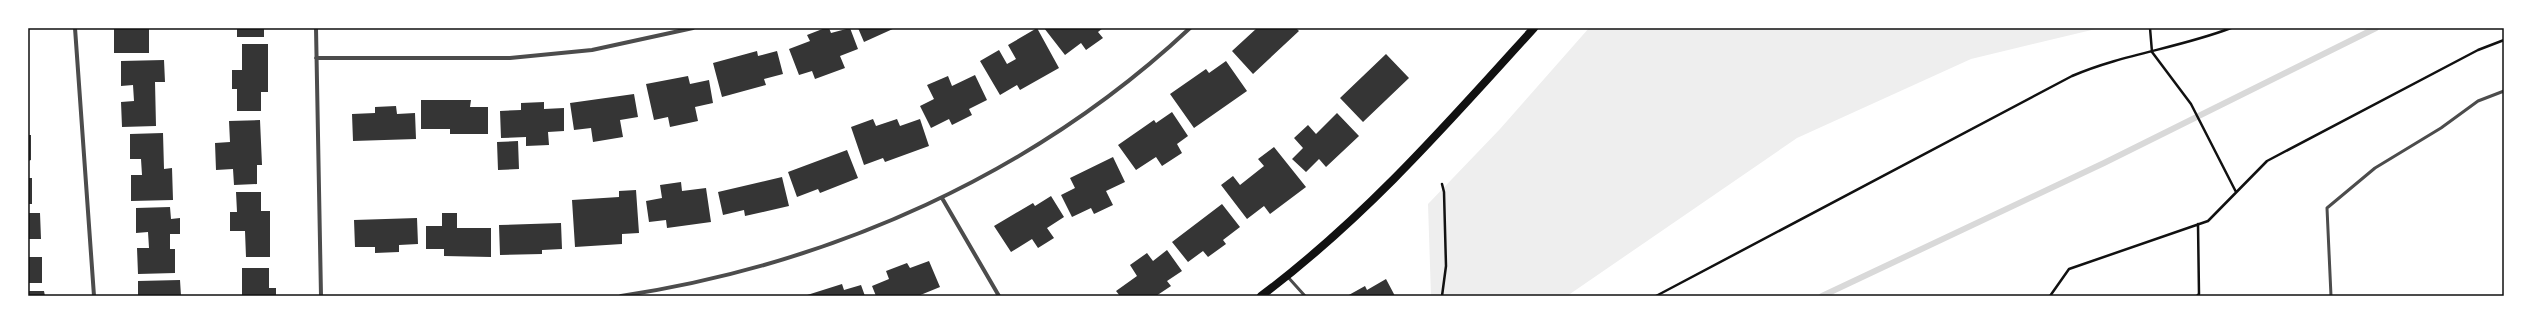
<svg xmlns="http://www.w3.org/2000/svg" width="2532" height="324" viewBox="0 0 2532 324" font-family="'PT Sans',sans-serif">
  <style>
    .green { fill: #eee }
    .lines { fill: none; stroke-linecap: round; stroke-linejoin: round }
    .stream { stroke: #d9d9d9; stroke-width: 6 }
    .building { fill: #353535 }
    .path { stroke: #111; stroke-width: 2.5 }
    .service { stroke: #4c4c4c; stroke-width: 3 }
    .minor { stroke: #4c4c4c; stroke-width: 4 }
    .secondary { stroke: #111; stroke-width: 8 }
    .neatline { fill: none; stroke: #111; stroke-width: 1.5 }
  </style>
  <rect width="100%" height="100%" fill="#fff"/>
  <path class="green" d="M1589,28H2100L1971,59L1797,138L1567,296H1431L1428,204L1500,129Z"/>
  <g class="lines">
    <path class="stream" d="M1822,296L2104,163L2376,28"/>
  </g>
  <path class="building" d="M114,28H149V53H114Z
    M237,28H264V37H237Z
    M825,28H829L831,33L850,28L858,49L840,56L845,68L815,79L812,71L799,75L789,49L810,41L807,35Z
    M858,28H895L864,42Z
    M1037,28L1059,68L1020,90L1017,85L1000,95L980,61L999,50L1007,64L1016,59L1008,45Z
    M1044,28H1103L1098,32L1103,38L1086,50L1081,43L1065,55Z
    M1257,28H1296L1299,31L1253,74L1232,51Z
    M242,44H268V92H261V111H237V89H232V70H242Z
    M757,51L758,56L777,51L783,74L764,79L766,85L722,97L713,63Z
    M1386,54L1409,78L1363,122L1340,98Z
    M164,60L165,82H155L156,126L122,127L121,102L134,101L133,85L121,86V61Z
    M1226,61L1247,91L1194,128L1170,94L1206,69L1209,73Z
    M975,75L987,100L969,109L972,115L952,125L949,119L931,128L920,106L934,99L927,85L948,76L952,86Z
    M688,76L690,84L709,80L713,103L695,107L698,121L670,127L668,117L654,120L646,84Z
    M634,94L638,117L620,120L623,137L593,142L591,128L574,130L570,103Z
    M421,100H471L470,107H488V134H450V129H421Z
    M544,102V109L564,108V131L548,132L549,145L526,146V137L501,138L500,111L521,110V103Z
    M396,106L397,114L415,113L416,139L353,141L352,114L375,113V107Z
    M1172,112L1188,136L1177,144L1182,153L1162,166L1156,157L1136,170L1118,145L1154,120L1156,123Z
    M1337,113L1359,136L1326,167L1319,159L1306,172L1292,159L1303,148L1294,138L1308,125L1316,134Z
    M873,119L876,126L897,119L900,126L920,119L929,146L885,162L883,158L864,165L851,127Z
    M260,120L262,165H257V184L234,185L233,169L216,170L215,143L230,142L229,121Z
    M163,133L164,169L172,168L173,200L131,201V175H142L141,159H130V134Z
    M28,135H31V160L28,161Z
    M518,141L519,169L498,170L497,142Z
    M1274,147L1306,187L1270,214L1264,206L1247,219L1221,185L1233,176L1240,185L1264,166L1258,159Z
    M847,150L858,178L820,193L818,189L797,197L788,172Z
    M1113,157L1125,182L1106,191L1113,205L1094,214L1091,208L1072,217L1061,195L1075,188L1070,178Z
    M782,177L789,206L745,216L744,210L723,215L718,192Z
    M28,178H32V204H28Z
    M681,182L682,191L706,188L711,222L667,228L666,220L649,222L646,201L662,198L660,185Z
    M636,190L639,233L622,234V244L575,247L572,200L619,197V191Z
    M236,192H261V211H270V257H246L245,231H230V212H237Z
    M1051,196L1064,217L1047,228L1054,238L1038,248L1032,239L1011,252L994,226L1033,203L1035,206Z
    M1222,204L1240,227L1223,240L1226,244L1208,257L1203,251L1188,262L1172,242Z
    M170,207L171,219L180,218V234H170V249H175V273L138,274L137,248H149L148,232L136,233V208Z
    M28,213H40L41,239H28Z
    M442,213H457V228H491V257L444,256V249H426V226H442Z
    M417,218L418,244L399,245V252L375,253V247H355L354,220Z
    M561,223L562,249L542,250V254L500,255L499,225Z
    M1167,250L1182,271L1167,281L1171,286L1156,296H1120L1116,291L1137,276L1130,265L1147,253L1153,261Z
    M28,257H42V283H28Z
    M929,261L940,287L918,296H876L872,286L889,279L886,271L907,263L910,268Z
    M242,268H269V288H276V296H242Z
    M1386,279L1395,296H1347L1365,286L1367,290Z
    M180,280L181,296H138V281Z
    M842,284L844,290L861,285L865,296H804Z
    M28,291H44L45,296H28Z"/>
  <g class="lines">
    <path class="path" d="M2150,28L2152,52L2191,104L2236,192
      M1442,184L1444,192L1446,266L1442,296
      M1656,296L2072,76C2123,54 2179,48 2231,28
      M2050,296L2069,269L2208,221L2267,161L2478,50L2504,40
      M2197,296L2199,294L2198,224"/>
    <path class="service" d="M1287,276L1305,296
      M2331,296L2327,208L2375,168L2441,128L2478,101L2504,91"/>
    <path class="minor" d="M75,28L94,296
      M316,28L321,296
      M316,58H510L592,50L693,28
      M942,198L999,296
      M621,296C832,264 1034,174 1190,28"/>
    <path class="secondary" d="M1261,296C1364,219 1448,123 1534,28"/>
  </g>
  <rect width="2532" height="324" fill="none" stroke="#ffffff" stroke-width="58"/>
  <rect x="29" y="29" width="2474" height="266" class="neatline"/>
</svg>
